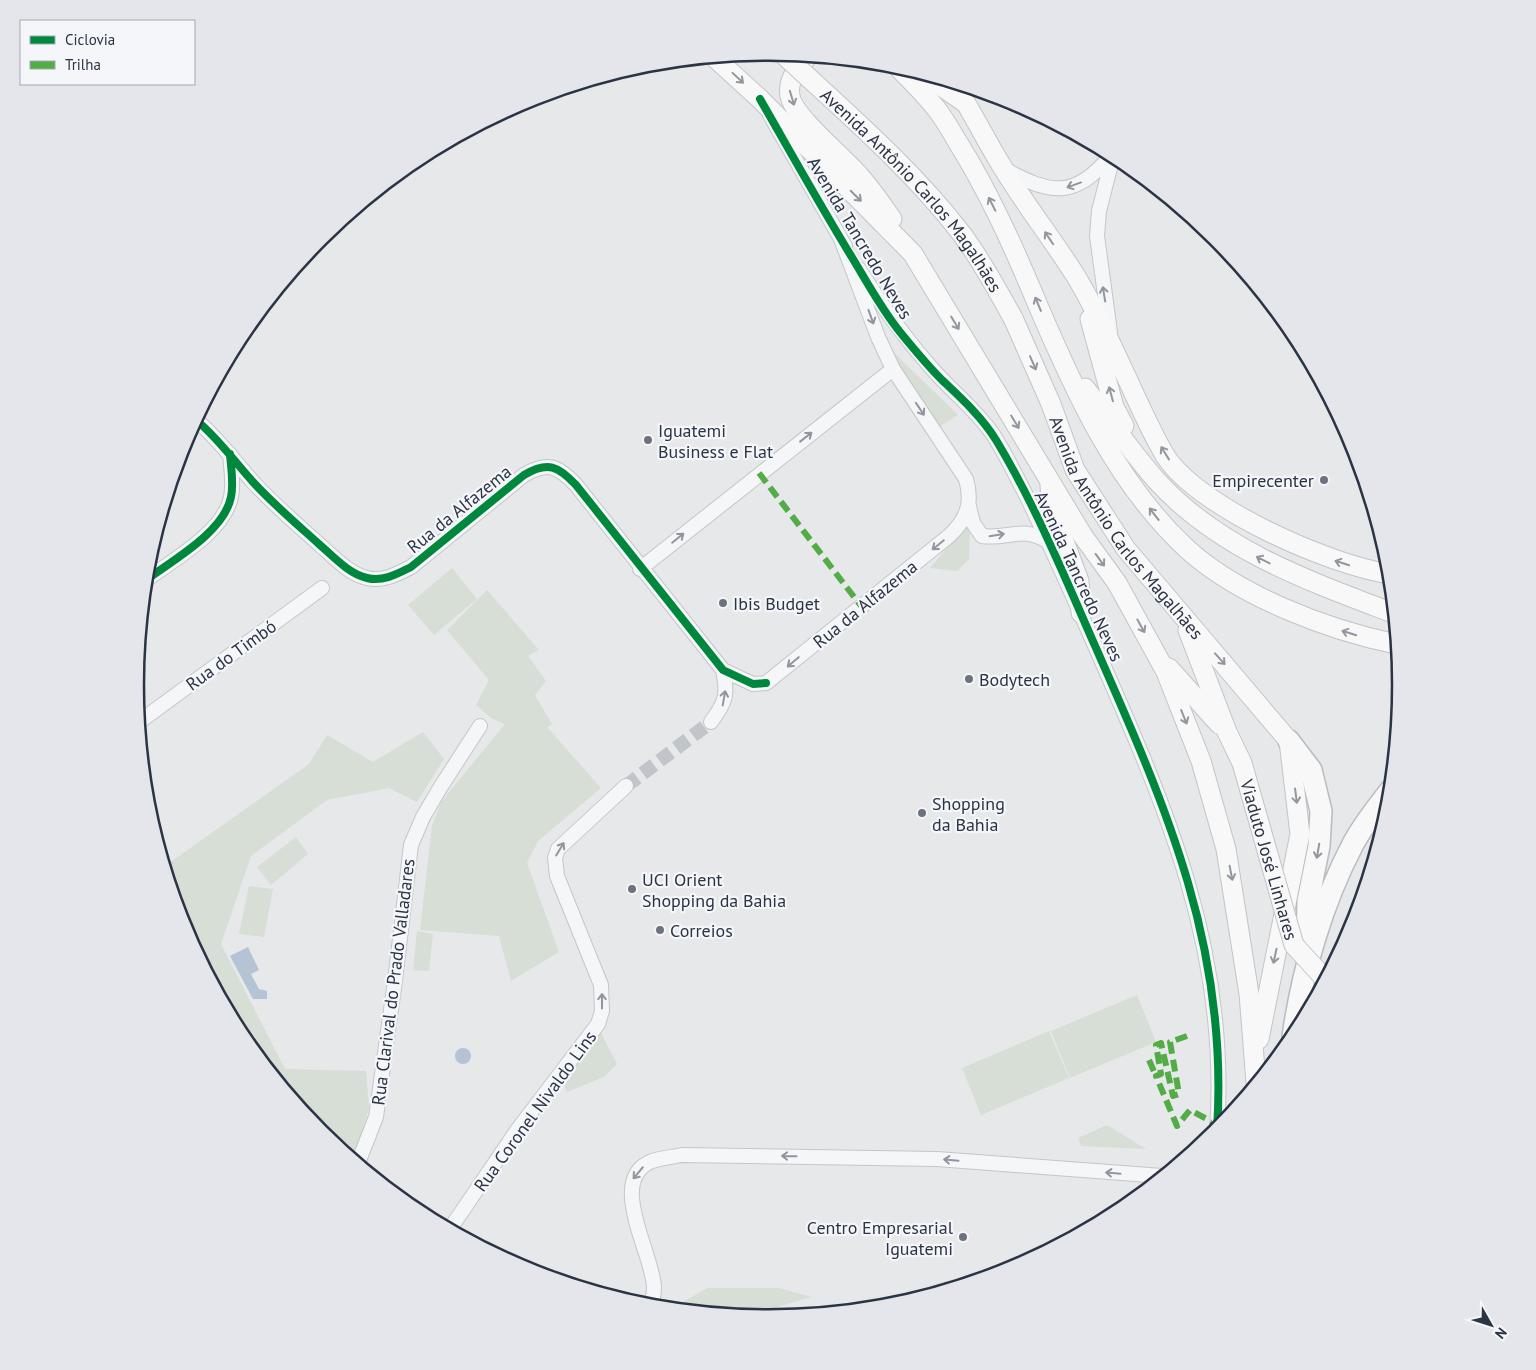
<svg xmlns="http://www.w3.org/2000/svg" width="1536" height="1370" viewBox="0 0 1536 1370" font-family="'PT Sans',sans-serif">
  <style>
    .green { fill: #d6ded6 }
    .water { fill: #b4c4d5 }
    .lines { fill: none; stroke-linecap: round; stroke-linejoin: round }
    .minor-tunnel { stroke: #c1c4c9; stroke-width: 14; stroke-dasharray: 14 7; stroke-linecap: butt }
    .minor-casing { stroke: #c4c6c8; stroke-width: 16 }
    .major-casing { stroke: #c2c5c8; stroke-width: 21 }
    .highway-casing { stroke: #b8bbbf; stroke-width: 24 }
    .minor { stroke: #f5f6f7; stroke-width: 14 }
    .major { stroke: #f8f8f8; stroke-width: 19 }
    .highway { stroke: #f8f8f8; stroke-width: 21 }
    .major-bridge-casing { stroke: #c2c5c8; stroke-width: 21; stroke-linecap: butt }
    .major-bridge { stroke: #f8f8f8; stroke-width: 19 }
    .quiet { stroke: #54ac47; stroke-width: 6; stroke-dasharray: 12 6; stroke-linecap: butt }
    .cycleway-casing { stroke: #f4f6f9; stroke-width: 11 }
    .cycleway { stroke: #00873e; stroke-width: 8 }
    .oneway { stroke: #92969e }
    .oneway2 { stroke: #90959e }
    .poi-dot { fill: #6c737f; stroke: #f4f6f9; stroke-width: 2 }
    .labels { text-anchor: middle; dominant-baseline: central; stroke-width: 4.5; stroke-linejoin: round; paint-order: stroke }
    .street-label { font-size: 18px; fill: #2b3445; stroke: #f4f6f9 }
    .poi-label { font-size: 18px; fill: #2b3445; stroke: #f4f6f9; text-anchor: start }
    .rim { fill: none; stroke: #2b3445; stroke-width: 2.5 }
  </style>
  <rect width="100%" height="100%" fill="#e6e8ea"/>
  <path class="green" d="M884,343L958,415L942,425L938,431Z
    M965,526L970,529L969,559L957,571L930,568Z
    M452,568L477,599L434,635L408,605Z
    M487,590L539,650L528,656L546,681L535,695L552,724L547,727L601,788L538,841L527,863L559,952L511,981L499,936L420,930L432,826L441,802L505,724L491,718L476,705L489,680L447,630Z
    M423,732L444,759L417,802L389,788L327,800L251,856L221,944L285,1069L366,1071L369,1107L357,1153L352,1158L321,1132L242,1036L184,927L165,866L309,764L327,735L373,762Z
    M296,837L308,854L271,885L257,867Z
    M249,886L273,889L264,937L239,934Z
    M417,931L433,934L429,971L413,970Z
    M1137,995L1156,1042L1070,1078L1051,1031Z
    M600,1031L617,1064L604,1077L567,1092L562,1080Z
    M1049,1031L1069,1078L981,1115L962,1068Z
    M1107,1125L1146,1149L1081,1146L1078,1138Z
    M707,1288H779L812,1297L780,1306L755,1316L673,1308Z"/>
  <path class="water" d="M248,947L259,970L251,974L259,989L267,991V999H253L230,956Z
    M455 1056a8 8 0 1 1 16 0a8 8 0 1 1-16 0Z"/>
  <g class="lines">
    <path class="minor-tunnel" d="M626,786L711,722"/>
    <defs>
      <path id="minor" d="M770,115L845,246
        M1004,169C1050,194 1075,200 1111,155
        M859,269C882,306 906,340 936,373C955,394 978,412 994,436C1006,455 1016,476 1026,495C1048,540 1068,585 1088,630C1161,796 1230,944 1217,1130
        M1110,332L1097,236L1099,211L1113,156
        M196,420C218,438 234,461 253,482C274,505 298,525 320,545C334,557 349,574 367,578C383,582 397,574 411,567L524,475C548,461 558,466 576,485L723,670L753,684L766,683L949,536C967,519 973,503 966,479L893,369L878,337L841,239
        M969,506L973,523L982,536C1009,540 1023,524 1050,543
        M640,569L893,369
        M146,580C173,560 224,532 231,497C234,483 231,468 230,454
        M139,722L322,588
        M711,722C726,702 728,695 723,670
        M358,1163L376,1117L395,981L411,845L423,817L440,788L480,726
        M450,1229L518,1129L598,1024L602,1011L601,985L557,876L555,858L558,849L626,786
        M650,1306C653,1300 654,1294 654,1287C653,1254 606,1179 652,1161C661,1158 672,1157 682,1155L937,1159L1162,1176"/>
      <g id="major">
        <path d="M808,56C798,68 787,79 790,96C794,117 841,155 857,173C870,187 881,203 892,219"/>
        <path d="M715,58L760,99L913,254L1083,536L1117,583L1166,672L1201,761L1226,849L1249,994L1256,1082"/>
        <path d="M897,66C911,81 926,95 938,111C945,120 951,131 957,141C989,192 1014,248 1037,303C1074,390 1116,483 1186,548C1238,596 1328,630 1396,644"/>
        <path d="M925,75L964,102"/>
        <path d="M954,84C972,111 986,141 1003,168C1026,206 1054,241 1077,278C1100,317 1118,359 1137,400C1146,419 1155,439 1166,457C1200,508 1329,565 1390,574"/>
        <path id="s1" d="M1013,318L1051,404L1075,470L1126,549L1289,741L1300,834L1259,1039"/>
        <path d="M1090,319L1114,407L1124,426"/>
        <path d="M1085,388C1109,419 1131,452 1157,481C1220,550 1309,581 1393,613"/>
        <path d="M1050,486L1052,509L1079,581L1081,613"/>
        <path d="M1188,630L1227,732"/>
        <path d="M1169,668L1219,724"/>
      </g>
      <path id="highway" d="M1289,741L1311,770L1321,811L1319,846L1308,901L1307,944
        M1293,1037C1302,972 1322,903 1353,844C1363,825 1377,808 1390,791"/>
    </defs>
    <use href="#minor" class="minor-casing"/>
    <use href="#major" class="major-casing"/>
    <use href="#highway" class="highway-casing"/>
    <use href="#minor" class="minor"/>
    <use href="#major" class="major"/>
    <use href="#highway" class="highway"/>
    <defs>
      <g id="major-bridge">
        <path id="s2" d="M783,54C844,111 910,167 961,233C981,259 997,290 1013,318"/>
        <path id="s3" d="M1227,732L1242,763L1294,945L1325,979"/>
      </g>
    </defs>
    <use href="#major-bridge" class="major-bridge-casing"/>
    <use href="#major-bridge" class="major-bridge"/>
    <path class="quiet" d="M759,473L861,606
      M1187,1036L1170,1042L1179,1094L1173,1096L1161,1043L1156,1045L1161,1074L1156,1076L1177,1126L1190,1110L1220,1126
      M1149,1060L1156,1076"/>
    <defs>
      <path id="cycleway" d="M760,99C791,153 821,207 853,259C868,284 882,310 900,332C913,348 927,365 942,380C961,398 982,417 996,440C1036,506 1065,578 1096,648C1167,809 1229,949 1217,1130
        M196,420C218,438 234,461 253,482C274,505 298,525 320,545C334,557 349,574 367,578C383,582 397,574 411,567L524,475C548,461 558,466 576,485L723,670L753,684L766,683
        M146,580C173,560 224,532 231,497C234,483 231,468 230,454"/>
    </defs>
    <use href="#cycleway" class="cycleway-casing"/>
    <use href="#cycleway" class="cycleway"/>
  </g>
  <defs><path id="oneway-shaft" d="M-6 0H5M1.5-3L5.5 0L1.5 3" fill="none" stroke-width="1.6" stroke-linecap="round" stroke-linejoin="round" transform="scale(1.25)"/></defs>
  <g class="oneway">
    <use href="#oneway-shaft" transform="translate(738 78) rotate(43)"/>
    <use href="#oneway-shaft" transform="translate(792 98) rotate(73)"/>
    <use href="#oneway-shaft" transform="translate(856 196) rotate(45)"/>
    <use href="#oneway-shaft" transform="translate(992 204) rotate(-117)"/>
    <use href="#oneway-shaft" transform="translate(1049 238) rotate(-124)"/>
    <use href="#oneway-shaft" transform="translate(1038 304) rotate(-113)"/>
    <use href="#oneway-shaft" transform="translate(955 323) rotate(59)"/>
    <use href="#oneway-shaft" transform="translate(1033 363) rotate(66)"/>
    <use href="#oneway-shaft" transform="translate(1111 394) rotate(-105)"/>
    <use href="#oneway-shaft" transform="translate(1015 422) rotate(59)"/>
    <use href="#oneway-shaft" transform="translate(1165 453) rotate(-122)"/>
    <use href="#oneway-shaft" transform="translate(1154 514) rotate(-128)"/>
    <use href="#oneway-shaft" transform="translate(1100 560) rotate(54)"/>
    <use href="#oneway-shaft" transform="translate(1263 560) rotate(-153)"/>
    <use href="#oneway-shaft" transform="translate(1342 563) rotate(-162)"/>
    <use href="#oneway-shaft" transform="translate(1141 626) rotate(61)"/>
    <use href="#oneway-shaft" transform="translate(1349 633) rotate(-162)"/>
    <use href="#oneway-shaft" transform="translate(1220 659) rotate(48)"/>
    <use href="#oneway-shaft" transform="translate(1184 717) rotate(68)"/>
    <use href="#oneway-shaft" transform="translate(1296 796) rotate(83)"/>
    <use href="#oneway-shaft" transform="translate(1318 851) rotate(100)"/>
    <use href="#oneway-shaft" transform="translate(1231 873) rotate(79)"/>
    <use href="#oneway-shaft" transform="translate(1275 956) rotate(102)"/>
  </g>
  <g class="oneway2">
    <use href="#oneway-shaft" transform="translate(1074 185) rotate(160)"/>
    <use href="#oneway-shaft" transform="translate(1104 294) rotate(-99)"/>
    <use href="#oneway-shaft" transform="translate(871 317) rotate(70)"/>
    <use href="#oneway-shaft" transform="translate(920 409) rotate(56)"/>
    <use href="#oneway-shaft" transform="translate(806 437) rotate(-38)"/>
    <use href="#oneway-shaft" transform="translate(997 535) rotate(-9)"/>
    <use href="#oneway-shaft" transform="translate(678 538) rotate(-39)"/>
    <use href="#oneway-shaft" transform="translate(938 545) rotate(141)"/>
    <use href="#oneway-shaft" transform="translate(793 662) rotate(140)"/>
    <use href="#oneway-shaft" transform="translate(724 698) rotate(-80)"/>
    <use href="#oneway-shaft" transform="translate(560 849) rotate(-59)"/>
    <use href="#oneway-shaft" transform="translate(602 1001) rotate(-90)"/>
    <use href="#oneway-shaft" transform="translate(789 1156) rotate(-179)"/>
    <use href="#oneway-shaft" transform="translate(951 1160) rotate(-175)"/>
    <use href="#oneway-shaft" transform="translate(638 1173) rotate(130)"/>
    <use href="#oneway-shaft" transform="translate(1113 1173) rotate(-175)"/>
  </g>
  <g class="poi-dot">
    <circle cx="648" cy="440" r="5"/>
    <circle cx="1324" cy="480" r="5"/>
    <circle cx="723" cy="603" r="5"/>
    <circle cx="969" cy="679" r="5"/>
    <circle cx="922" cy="813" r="5"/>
    <circle cx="632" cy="889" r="5"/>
    <circle cx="660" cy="930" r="5"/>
    <circle cx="963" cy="1237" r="5"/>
  </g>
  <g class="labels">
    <g class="street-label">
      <text stroke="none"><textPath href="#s2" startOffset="188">Avenida Antônio Carlos Magalhães</textPath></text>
      <text transform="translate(860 238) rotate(59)">Avenida Tancredo Neves</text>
      <text transform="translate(459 509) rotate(-39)">Rua da Alfazema</text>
      <text stroke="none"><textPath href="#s1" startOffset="240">Avenida Antônio Carlos Magalhães</textPath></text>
      <text transform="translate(1079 576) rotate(65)">Avenida Tancredo Neves</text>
      <text transform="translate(865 604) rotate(-39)">Rua da Alfazema</text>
      <text transform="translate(231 655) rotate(-36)">Rua do Timbó</text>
      <text stroke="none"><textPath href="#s3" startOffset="135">Viaduto José Linhares</textPath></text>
      <text transform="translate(393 982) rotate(-83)">Rua Clarival do Prado Valladares</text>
      <text transform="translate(535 1111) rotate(-54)">Rua Coronel Nivaldo Lins</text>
    </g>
    <g class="poi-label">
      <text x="658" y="430">Iguatemi<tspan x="658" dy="21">Business e Flat</tspan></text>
      <text x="1314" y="480" text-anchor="end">Empirecenter</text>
      <text x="733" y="603">Ibis Budget</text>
      <text x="979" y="679">Bodytech</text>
      <text x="932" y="803">Shopping<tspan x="932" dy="21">da Bahia</tspan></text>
      <text x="642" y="879">UCI Orient<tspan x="642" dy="21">Shopping da Bahia</tspan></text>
      <text x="670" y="930">Correios</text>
      <text x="953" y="1227" text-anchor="end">Centro Empresarial<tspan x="953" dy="21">Iguatemi</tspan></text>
    </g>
  </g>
  <path d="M0 0H1536V1370H0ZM144 685a624 624 0 1 1 1248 0a624 624 0 1 1-1248 0Z" fill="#e4e6eb" fill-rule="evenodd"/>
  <path class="rim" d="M144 685a624 624 0 1 1 1248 0a624 624 0 1 1-1248 0Z"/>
  <rect x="20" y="20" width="175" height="65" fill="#f4f6f9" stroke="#a4a8b1"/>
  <rect x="30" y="36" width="25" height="8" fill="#00873e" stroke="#a4a8b1"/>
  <text x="65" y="45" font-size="15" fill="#2b3445">Ciclovia</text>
  <rect x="30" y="61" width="25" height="8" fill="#54ac47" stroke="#a4a8b1"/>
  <text x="65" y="70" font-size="15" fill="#2b3445">Trilha</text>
  <g transform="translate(1491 1325) rotate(129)" stroke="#f4f6f9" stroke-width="4" paint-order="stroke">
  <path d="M0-4L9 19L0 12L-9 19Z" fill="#2b3445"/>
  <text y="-8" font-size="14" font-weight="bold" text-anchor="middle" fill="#2b3445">N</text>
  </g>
</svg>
